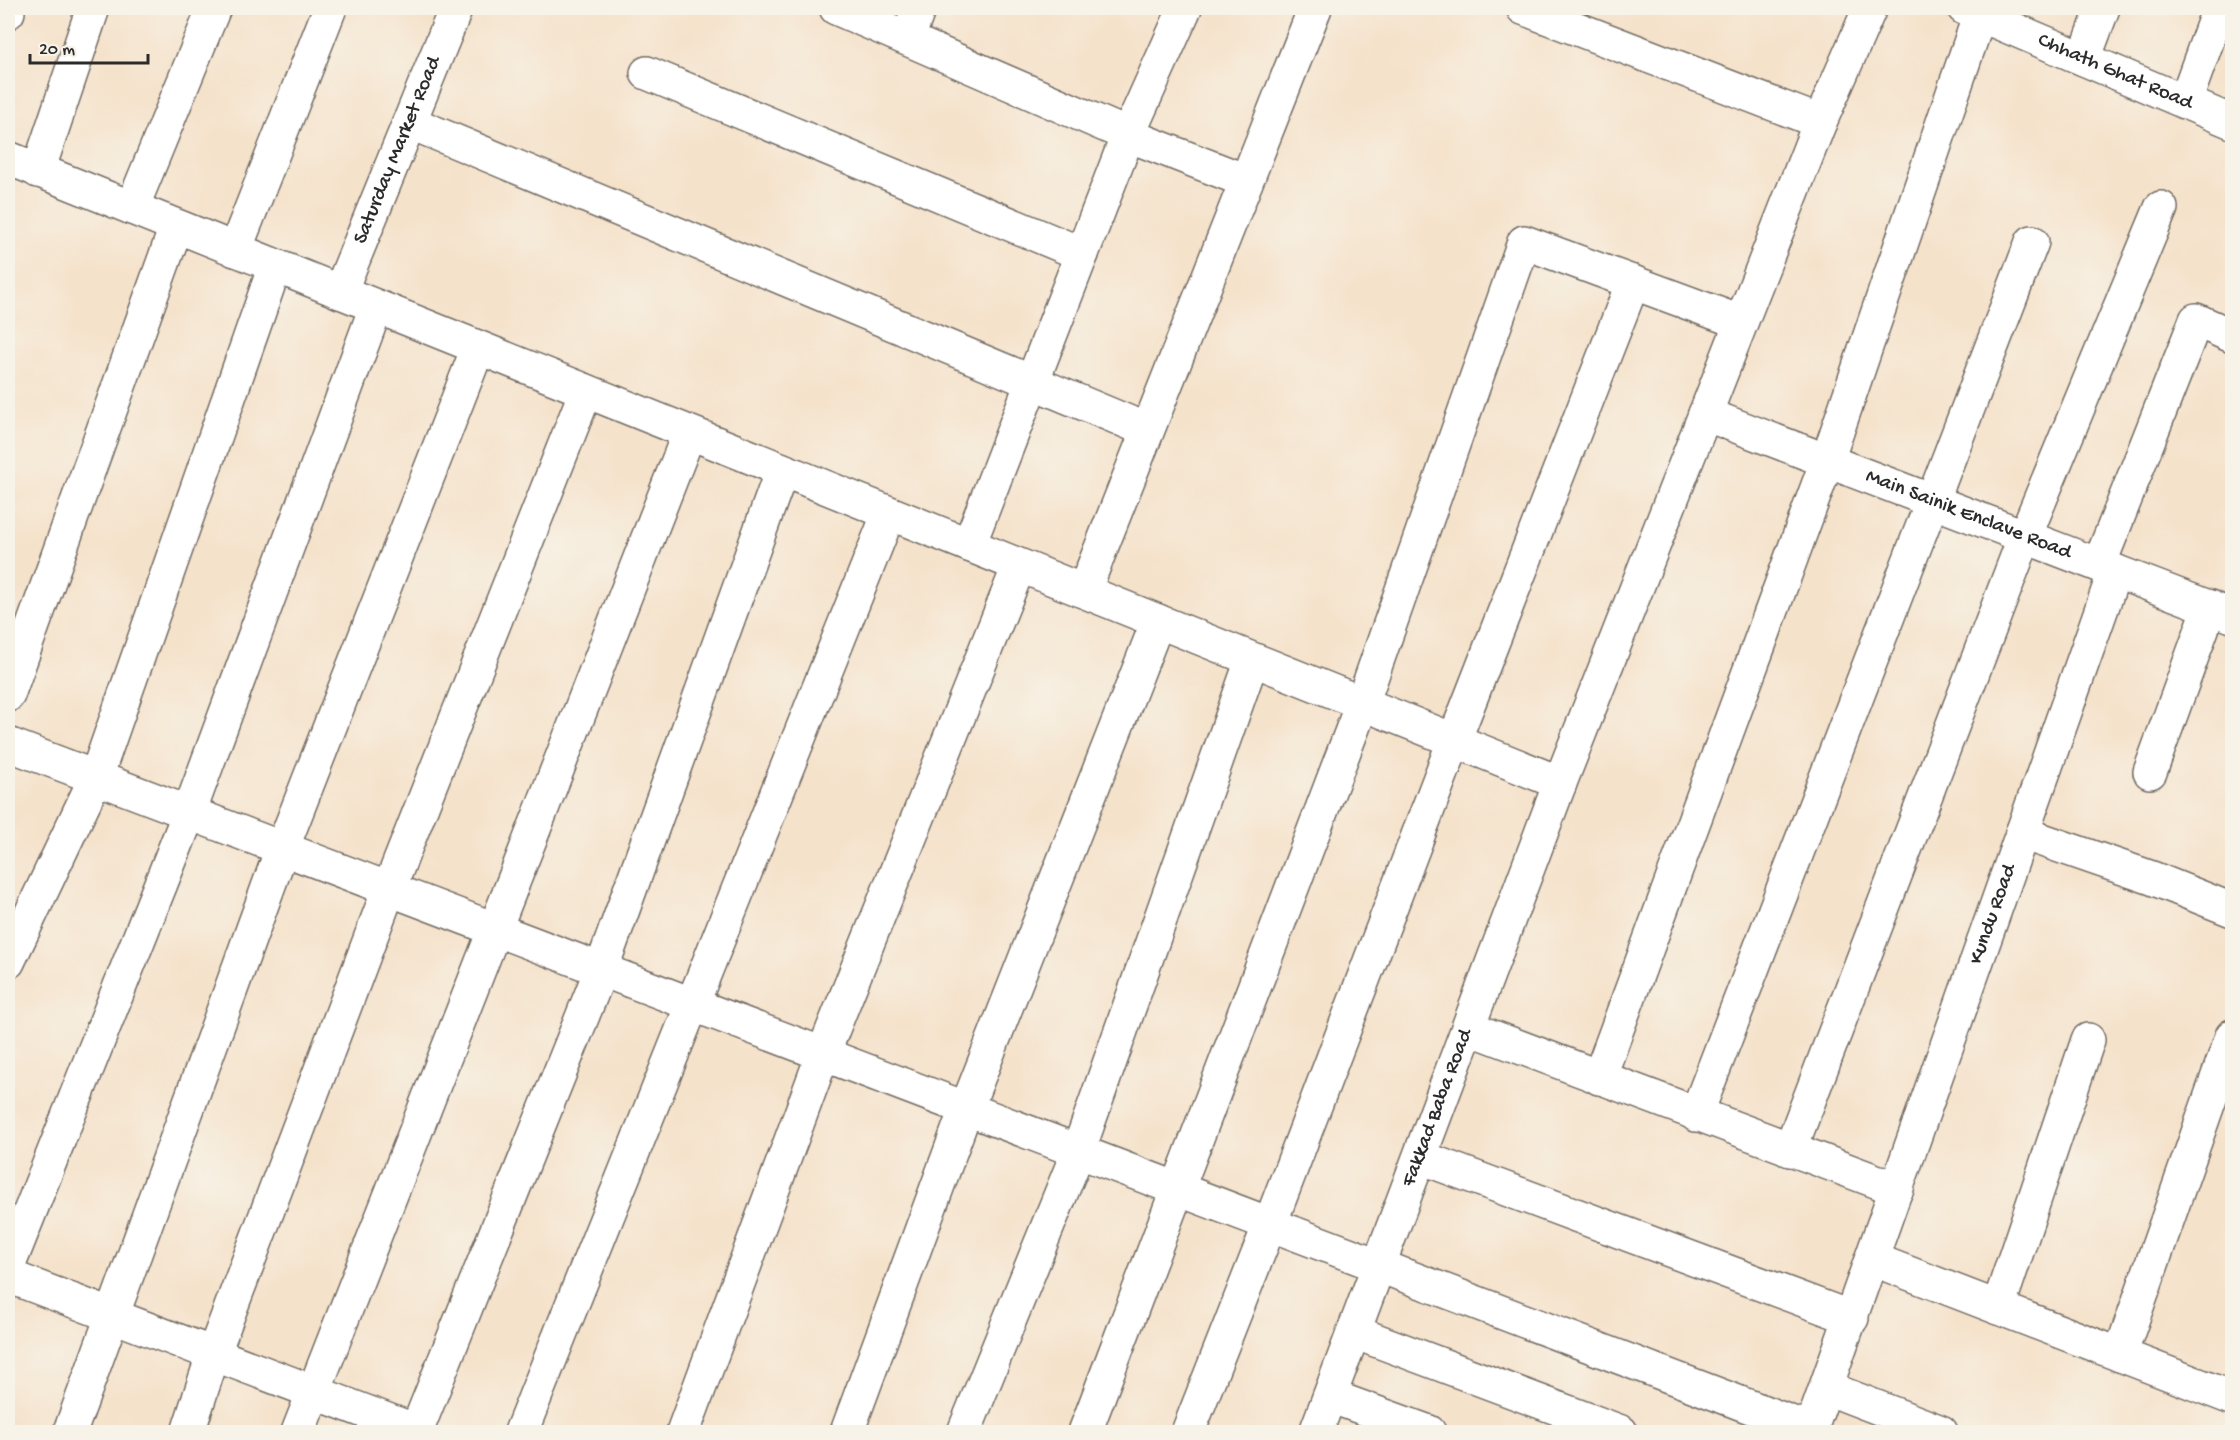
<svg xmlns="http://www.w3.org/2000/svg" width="2240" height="1440" viewBox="0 0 2240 1440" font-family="'Gochi Hand',sans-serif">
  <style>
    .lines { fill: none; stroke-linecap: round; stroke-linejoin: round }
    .minor-casing { stroke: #726b63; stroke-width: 36 }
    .minor { stroke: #fff; stroke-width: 33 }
    .labels { text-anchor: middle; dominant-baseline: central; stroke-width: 4.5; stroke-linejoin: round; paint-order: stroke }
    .street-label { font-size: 21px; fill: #2b2b2b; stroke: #f7f3e8 }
  </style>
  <rect width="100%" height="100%" fill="#f7f3e8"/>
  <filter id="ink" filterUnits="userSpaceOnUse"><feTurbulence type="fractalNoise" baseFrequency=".0167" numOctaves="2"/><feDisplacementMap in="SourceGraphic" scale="12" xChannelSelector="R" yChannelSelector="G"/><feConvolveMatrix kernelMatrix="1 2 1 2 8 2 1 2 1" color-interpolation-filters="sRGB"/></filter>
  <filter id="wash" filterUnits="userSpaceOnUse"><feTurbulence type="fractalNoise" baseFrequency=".008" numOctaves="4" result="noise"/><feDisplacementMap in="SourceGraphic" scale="24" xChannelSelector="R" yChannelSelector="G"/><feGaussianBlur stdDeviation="1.35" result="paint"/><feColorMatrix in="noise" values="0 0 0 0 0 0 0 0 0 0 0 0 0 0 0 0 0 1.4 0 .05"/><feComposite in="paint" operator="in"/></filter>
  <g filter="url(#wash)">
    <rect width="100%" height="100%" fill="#f5e2cb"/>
  </g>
  <g filter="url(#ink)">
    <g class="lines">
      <defs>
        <g id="minor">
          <path d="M836,8L1128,135L1246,181"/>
          <path d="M1523,8L1820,122"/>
          <path id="s1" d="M1964,8L2232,122"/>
          <path d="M8,12V8"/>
          <path d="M908,38L919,8"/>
          <path d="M2084,59L2103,8"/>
          <path d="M647,73L1082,254"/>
          <path d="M2185,102L2219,8"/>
          <path d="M409,122L1147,430"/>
          <path d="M8,158L1560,783"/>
          <path d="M38,171L93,8"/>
          <path d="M132,208L214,8"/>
          <path d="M235,250L330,8"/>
          <path id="s2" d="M340,292L456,8"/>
          <path id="s3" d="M1705,414L2232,616"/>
          <path d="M969,545L1128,135L1185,8"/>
          <path d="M2099,565L2196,320L2232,336"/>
          <path d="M1084,591L1315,8"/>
          <path d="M8,695L176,227"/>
          <path d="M8,744L1811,1430"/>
          <path d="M2150,772L2210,607"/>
          <path d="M2022,833L2152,878L2232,910"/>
          <path d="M8,962L96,777L275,266"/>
          <path d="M1469,1028L1897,1189"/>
          <path d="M1599,1078L1827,461L1982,8"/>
          <path d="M1696,1115L2032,242"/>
          <path d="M1790,1150L2025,536L2161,208"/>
          <path d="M1420,1157L1852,1318"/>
          <path d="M1872,1259L2232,1398"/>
          <path d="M8,1267L189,813L376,307"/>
          <path d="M8,1276L419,1432"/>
          <path d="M1998,1308L2088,1040"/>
          <path d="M1354,1332L1621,1432"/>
          <path d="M2120,1355L2232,1036"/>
          <path d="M1827,1388L1941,1432"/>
          <path d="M1330,1396L1429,1432"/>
          <path d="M70,1432L282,849L478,348"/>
          <path d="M188,1432L213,1355L389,889L586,391"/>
          <path d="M298,1432L689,433"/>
          <path d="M416,1432L601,970L782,470"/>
          <path d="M521,1432L889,513"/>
          <path d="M683,1432L823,1054L1019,566"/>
          <path d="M847,1432L966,1109L1158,621"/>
          <path d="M964,1432L1078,1152L1252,660"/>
          <path d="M1085,1432L1362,704L1524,242L1740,322"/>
          <path d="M1188,1432L1270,1224L1454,741L1633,282"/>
          <path id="s4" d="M1316,1432L1560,783L1820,122L1870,8"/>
          <path id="s5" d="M1810,1432L2115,571"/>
        </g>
      </defs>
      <use href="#minor" class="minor-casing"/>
      <use href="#minor" class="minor"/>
    </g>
  </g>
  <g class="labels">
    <g class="street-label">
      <text stroke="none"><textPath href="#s1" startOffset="164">Chhath Ghat Road</textPath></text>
      <text stroke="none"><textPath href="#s2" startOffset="153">Saturday Market Road</textPath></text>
      <text stroke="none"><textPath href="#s3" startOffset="282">Main Sainik Enclave Road</textPath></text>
      <text stroke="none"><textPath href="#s5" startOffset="549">Kundu Road</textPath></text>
      <text stroke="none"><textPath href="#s4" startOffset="346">Fakkad Baba Road</textPath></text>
    </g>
  </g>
  <rect width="2240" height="1440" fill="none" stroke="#f7f3e8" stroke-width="30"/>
  <path d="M30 54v9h118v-9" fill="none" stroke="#2b2b2b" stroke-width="3"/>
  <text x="39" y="54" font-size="18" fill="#2b2b2b" stroke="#f7f3e8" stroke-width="4.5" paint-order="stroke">20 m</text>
</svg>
